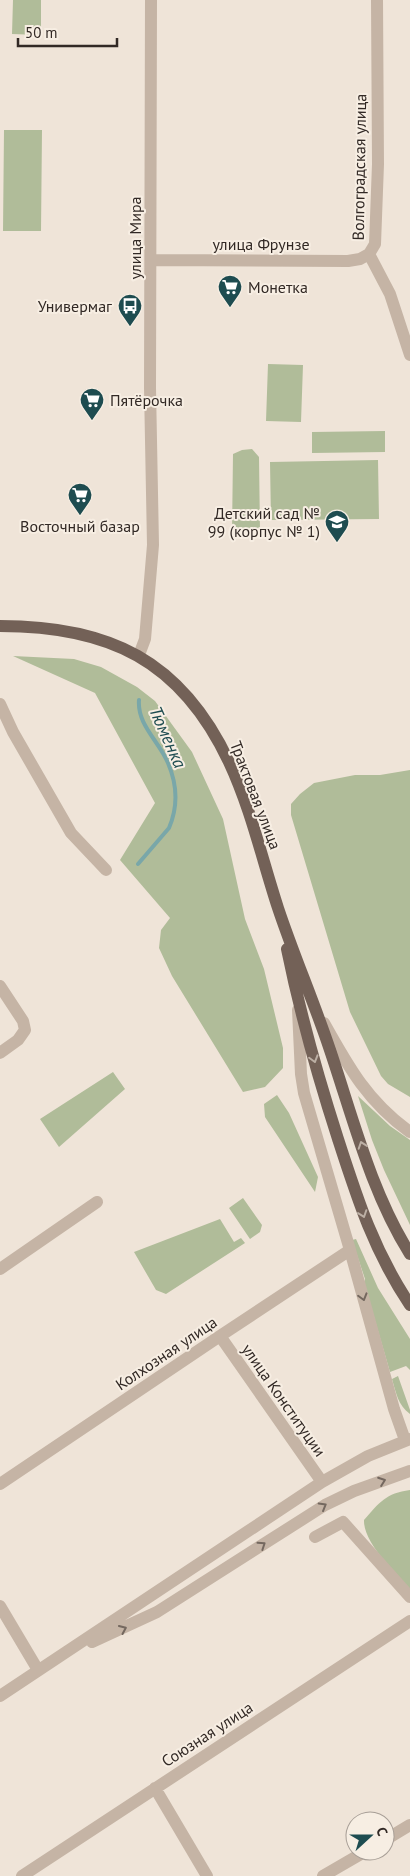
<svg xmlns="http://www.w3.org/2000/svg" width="410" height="1876" viewBox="0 0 410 1876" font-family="'PT Sans',sans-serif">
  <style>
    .green { fill: #b0bc99 }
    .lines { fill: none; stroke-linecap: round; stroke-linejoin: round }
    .stream { stroke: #79a7a9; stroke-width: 4 }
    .minor { stroke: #c5b4a5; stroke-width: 12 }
    .major { stroke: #736157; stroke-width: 12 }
    .oneway { stroke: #bcafa4 }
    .oneway2 { stroke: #74685f }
    .labels { text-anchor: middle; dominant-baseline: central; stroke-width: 4; stroke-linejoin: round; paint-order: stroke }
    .street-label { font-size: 16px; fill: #322925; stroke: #f7eee3 }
    .poi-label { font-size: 16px; fill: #322925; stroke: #f7eee3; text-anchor: start }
    .water-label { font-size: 18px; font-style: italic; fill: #1e4c50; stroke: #f7eee3 }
  </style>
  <rect width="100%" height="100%" fill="#efe4d8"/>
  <path class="green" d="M13,0H41V35L12,34Z
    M4,130H42L41,231H3Z
    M268,364L303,365L301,422L266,421Z
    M385,431V452L312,453V432Z
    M252,449L259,457L260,532H232L233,454L242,450Z
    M378,460L379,519L271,520L270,462Z
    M13,656L74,659L101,667L137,687L155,701L192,752L223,819L245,919L264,969L283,1048V1068L265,1087L243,1092L172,976L159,948L161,930L170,918L120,860L155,803L95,693Z
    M410,770V1097L388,1084L381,1076L350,1012L291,815V804L300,794L314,783L355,775H380Z
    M113,1072L125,1089L59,1147L40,1119Z
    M277,1095L289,1113L318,1177L315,1192L265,1117L264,1104Z
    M358,1096L390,1126L410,1140V1225L384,1170L372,1140Z
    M243,1198L262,1225L260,1232L250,1239L229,1208Z
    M220,1219L234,1242L241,1238L245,1243L166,1294L156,1290L134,1252Z
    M356,1239L378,1288L410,1339V1370L406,1366L390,1372L364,1283L365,1279L352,1240Z
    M398,1376L410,1410V1414C398,1405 396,1393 392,1379Z
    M410,1490V1591C396,1574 363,1542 364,1520C379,1503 386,1493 410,1490Z"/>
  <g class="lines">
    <path class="stream" d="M138,864L169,828C178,807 177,784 168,763C159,741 137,725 139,700"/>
    <path class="minor" d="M369,254L390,294L410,355
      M151,260L348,261L360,259L369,254L375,244L378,164L377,0
      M139,655L145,639L153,545L150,388L151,0
      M0,704L13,732L71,833L106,870
      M0,986L23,1021L25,1030L18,1040L0,1053
      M298,1010L301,1074L304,1093L350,1250L394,1409L405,1440
      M324,1023C349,1068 368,1102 410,1132
      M0,1269L97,1202
      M220,1336L322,1482
      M0,1484L220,1336L350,1250
      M315,1537L343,1522L410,1597
      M0,1606L38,1670
      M92,1642L157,1612L325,1505L354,1491L410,1471
      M0,1696L322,1482L368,1456L410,1439
      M155,1788L207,1876
      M385,1840L410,1825
      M22,1876L410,1621
      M323,1876L366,1851"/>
    <path class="major" d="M0,626C109,626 181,660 229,762C251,809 262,859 278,908C294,956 314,1002 330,1050C353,1118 371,1192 410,1254
      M287,949C300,1013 318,1077 338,1139C358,1201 374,1251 410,1305"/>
  </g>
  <defs><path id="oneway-chevron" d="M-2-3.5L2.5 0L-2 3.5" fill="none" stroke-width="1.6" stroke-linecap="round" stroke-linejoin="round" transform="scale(1.25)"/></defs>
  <g class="oneway">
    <use href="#oneway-chevron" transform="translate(314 1059) rotate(74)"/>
    <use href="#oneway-chevron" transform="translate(362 1145) rotate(-109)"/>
    <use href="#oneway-chevron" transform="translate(363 1214) rotate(71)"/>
  </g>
  <g class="oneway2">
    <use href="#oneway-chevron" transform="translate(363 1297) rotate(74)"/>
    <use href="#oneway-chevron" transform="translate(382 1481) rotate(-20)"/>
    <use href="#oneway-chevron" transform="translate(323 1506) rotate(-30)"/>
    <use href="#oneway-chevron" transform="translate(262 1545) rotate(-34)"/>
    <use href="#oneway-chevron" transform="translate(123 1629) rotate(-24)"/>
  </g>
  <defs>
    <symbol id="supermarket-pin" viewBox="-11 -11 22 30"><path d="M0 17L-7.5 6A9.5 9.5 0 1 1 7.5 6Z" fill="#1e4c50" stroke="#f7eee3"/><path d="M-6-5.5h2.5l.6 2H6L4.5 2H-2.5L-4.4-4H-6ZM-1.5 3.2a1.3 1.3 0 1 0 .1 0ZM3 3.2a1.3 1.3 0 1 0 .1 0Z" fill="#fff"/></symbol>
    <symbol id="bus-pin" viewBox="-11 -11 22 30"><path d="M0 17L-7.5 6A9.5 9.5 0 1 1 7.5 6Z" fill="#1e4c50" stroke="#f7eee3"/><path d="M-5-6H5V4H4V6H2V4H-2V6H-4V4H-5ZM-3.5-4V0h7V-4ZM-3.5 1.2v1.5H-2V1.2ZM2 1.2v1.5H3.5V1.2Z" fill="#fff"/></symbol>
    <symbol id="school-pin" viewBox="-11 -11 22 30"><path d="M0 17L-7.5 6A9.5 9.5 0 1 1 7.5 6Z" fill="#1e4c50" stroke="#f7eee3"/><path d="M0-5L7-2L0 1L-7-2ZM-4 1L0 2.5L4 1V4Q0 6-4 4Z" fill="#fff"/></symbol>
  </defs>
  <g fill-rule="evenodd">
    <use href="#supermarket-pin" x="216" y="273" width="28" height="38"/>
    <use href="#bus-pin" x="116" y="292" width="28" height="38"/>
    <use href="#supermarket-pin" x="78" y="386" width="28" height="38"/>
    <use href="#supermarket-pin" x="66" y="481" width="28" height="38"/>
    <use href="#school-pin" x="323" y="508" width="28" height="38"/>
  </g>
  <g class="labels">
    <g class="street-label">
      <text transform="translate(359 167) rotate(-89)">Волгоградская улица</text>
      <text transform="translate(135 238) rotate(-90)">улица Мира</text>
      <text x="261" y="244">улица Фрунзе</text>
      <text transform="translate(256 795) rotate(69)">Трактовая улица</text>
      <text transform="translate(166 1353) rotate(-34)">Колхозная улица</text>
      <text transform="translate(284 1400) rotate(55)">улица Конституции</text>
      <text transform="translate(207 1734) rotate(-33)">Союзная улица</text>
    </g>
    <g class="poi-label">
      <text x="248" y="287">Монетка</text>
      <text x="112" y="306" text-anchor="end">Универмаг</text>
      <text x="110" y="400">Пятёрочка</text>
      <text x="320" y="513" text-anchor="end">Детский сад №<tspan x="320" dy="18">99 (корпус № 1)</tspan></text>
      <text x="80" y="526" text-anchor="middle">Восточный базар</text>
    </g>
    <g class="water-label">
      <text transform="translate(168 737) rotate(66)">Тюменка</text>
    </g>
  </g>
  <g transform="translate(370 1836) rotate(69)"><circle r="24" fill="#f7eee3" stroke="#a89f97"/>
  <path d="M0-4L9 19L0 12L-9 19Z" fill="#1e4c50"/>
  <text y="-8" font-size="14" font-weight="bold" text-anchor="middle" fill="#322925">С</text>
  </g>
  <path d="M18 38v8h99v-8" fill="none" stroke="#322925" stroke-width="2.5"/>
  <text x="25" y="38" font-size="15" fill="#322925" stroke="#f7eee3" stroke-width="4" paint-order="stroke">50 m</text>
</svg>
